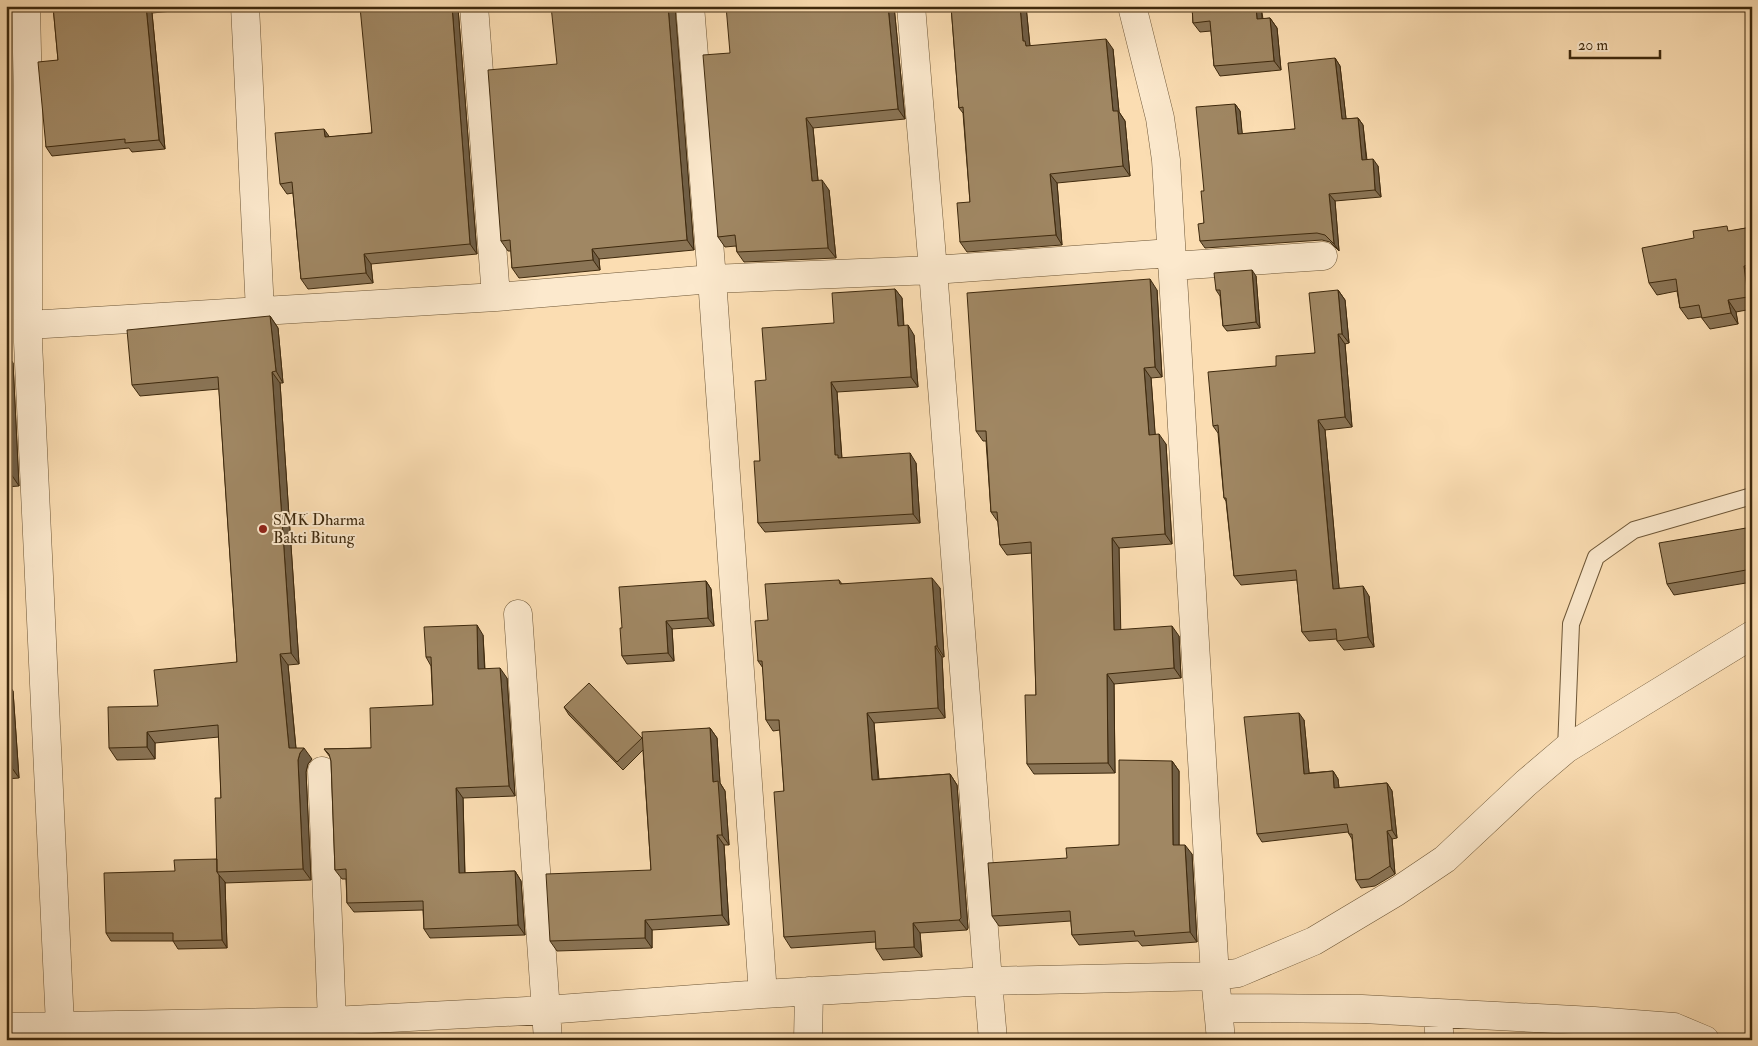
<svg xmlns="http://www.w3.org/2000/svg" width="1758" height="1046" viewBox="0 0 1758 1046" font-family="'IM FELL Double Pica',serif">
  <style>
    .lines { fill: none; stroke-linecap: round; stroke-linejoin: round }
    .service-casing { stroke: #6d5636; stroke-width: 18 }
    .minor-casing { stroke: #6d5636; stroke-width: 29 }
    .service { stroke: #fce9cd; stroke-width: 16 }
    .minor { stroke: #fce9cd; stroke-width: 28 }
    .wall { fill: #8a7455; stroke: #3e290d }
    .shaded-wall { fill: #705e45; stroke: #3e290d }
    .building { fill: #a08763; stroke: #3e290d }
    .poi-dot { fill: #8f2418; stroke: #fce9cd; stroke-width: 2 }
    .labels { text-anchor: middle; dominant-baseline: central; stroke-width: 4; stroke-linejoin: round; paint-order: stroke }
    .poi-label { font-size: 16px; fill: #3e290d; stroke: #fce9cd; text-anchor: start }
  </style>
  <rect width="100%" height="100%" fill="#fbddb2"/>
  <filter id="stains"><feTurbulence type="fractalNoise" baseFrequency=".004" numOctaves="4"/><feColorMatrix values="0 0 0 0 .2 0 0 0 0 .09 0 0 0 0 .02 0 0 0 .5 -.17"/></filter>
  <radialGradient id="worn" r=".72"><stop offset=".6" stop-color="#630" stop-opacity="0"/><stop offset="1" stop-color="#630" stop-opacity=".3"/></radialGradient>
  <g class="lines">
    <defs>
      <path id="service" d="M1566,749L1571,624L1596,557L1634,530L1752,496"/>
      <path id="minor" d="M26,6L28,99V342L60,1025
        M245,6L260,311
        M474,6L496,297
        M690,6L712,279L763,994
        M911,6L933,270L988,981L993,1040
        M1132,6L1160,118L1166,160L1215,976L1221,1040
        M1172,266L1323,256
        M28,325L496,297L712,279L933,270L1171,253
        M518,614L548,1040
        M322,771L332,1021
        M1218,1008L1362,1009L1594,1021L1674,1027L1705,1040
        M1437,1013L1440,1040
        M6,1027L332,1021L545,1010L763,994L988,981L1215,976L1238,973L1314,941L1396,892L1445,859L1526,783L1566,749L1752,635
        M808,1040L809,991"/>
    </defs>
    <use href="#service" class="service-casing"/>
    <use href="#minor" class="minor-casing"/>
    <use href="#service" class="service"/>
    <use href="#minor" class="minor"/>
  </g>
  <path class="wall" d="M53,6H224L152,13L165,149L132,152L129,148L52,156L46,147L58,60Z
    M304,6H361L307,11Z
    M365,6H457L458,8L477,254L371,264L373,283L308,289L301,279L293,193L287,194L280,184L329,137L372,133Z
    M894,6L905,119L813,128L818,180L829,190L836,258L744,262L737,252L736,246L725,247L718,237L730,53Z
    M951,6H1026L1030,46L1113,49L1119,112L1125,121L1130,176L1057,183L1062,245L967,252L960,242L970,202L963,113L959,108Z
    M1192,6H1261L1263,19L1270,18L1277,28L1281,70L1220,76L1214,66L1211,31L1200,32L1193,23Z
    M674,7L694,250L599,259L600,270L519,278L512,268L511,251H508L501,241L557,64Z
    M1335,58L1340,66L1346,119L1358,118L1363,125L1367,160L1378,166L1381,197L1335,201L1339,251L1330,242L1322,240L1205,248L1200,241L1204,223V191L1235,104L1240,111L1242,134L1295,129Z
    M1752,227V309L1736,312L1738,324L1710,329L1701,317L1688,319L1680,308L1677,291L1657,295L1649,283L1731,231Z
    M1256,276L1260,328L1227,331L1223,326L1220,296L1216,290Z
    M895,289L902,298L904,326L914,335L918,387L837,392L842,458L916,463L920,523L765,532L758,523L760,461L766,380L834,323Z
    M1157,290L1162,377L1151,378L1155,435L1166,444L1172,544L1119,548L1120,630L1179,636L1181,678L1114,684L1115,773L1034,774L1027,764L1036,695L1032,553L1007,555L1000,545L998,522L991,512L986,441H983L976,431Z
    M1338,290L1345,300L1349,343L1345,344L1352,427L1325,430L1339,588L1369,596L1374,647L1344,650L1337,641V639L1309,641L1302,632L1297,580L1241,585L1234,576L1226,501L1224,498L1218,433L1213,426L1276,366L1315,353Z
    M270,316L278,328L283,383H280L299,664L288,665L296,748L312,759L308,764L306,772L311,880L225,883V882L227,948L178,949L173,941H111L106,933L175,871L217,859L221,798L219,737L155,743V759L117,760L109,748L158,706L237,662L219,389L140,396L132,385Z
    M6,353L13,363L19,486L6,487Z
    M1752,527V582L1674,595L1667,584Z
    M839,580L842,584L940,588L944,657H942L945,718L874,723L879,779L950,774L957,785L968,928L967,930L920,933L922,957L883,960L876,949V942L791,948L784,937V791L780,730L773,731L766,720L763,668L758,661L768,620Z
    M706,581L711,589L714,626L672,629L674,661L627,664L622,656V628Z
    M483,635L485,669L507,678L515,796L463,798L465,873L515,871L521,881L525,935L430,938L424,929L423,910L354,912L347,903L346,879H342L335,870L331,761L330,757L324,749L371,748L433,705L431,666L426,657Z
    M6,682L13,691L19,778L6,779Z
    M564,707L642,738L710,728L717,738L720,783L725,791L729,845H724L729,925L652,930V948L557,951L550,941L651,870L643,750L623,770L569,715Z
    M1304,720L1309,773L1333,771L1338,779L1339,788L1387,783L1392,791L1397,838L1392,839L1395,874L1375,886L1361,888L1356,880L1352,839L1349,834L1348,832L1262,842L1257,834Z
    M1172,761L1179,771V845L1192,854L1197,942L1142,946L1138,941L1079,945L1072,935L1071,921L999,926L992,916L1067,858L1119,845Z"/>
  <path class="shaded-wall" d="M146,6H147L152,13L165,149L159,140Z
    M452,6H457L458,8L477,254L470,244Z
    M668,6H675L694,250L687,240Z
    M888,6H894L905,119L898,109Z
    M1020,6H1026L1030,47L1026,46L1023,41Z
    M1256,6H1261L1263,29L1257,19Z
    M1270,18L1277,28L1281,70L1274,61Z
    M1106,39L1113,49L1119,112L1125,121L1130,176L1123,166L1113,111Z
    M1335,58L1340,66L1347,127L1342,119Z
    M1235,104L1240,111L1243,141L1238,134Z
    M806,118L813,128L819,191L812,181Z
    M1358,118L1363,125L1367,167L1362,160Z
    M324,129L331,139L325,137Z
    M1373,159L1378,166L1381,197L1375,190Z
    M1050,174L1057,183L1062,245L1056,235Z
    M822,180L829,190L836,258L828,248Z
    M1329,194L1335,201L1339,251L1334,244Z
    M592,249L599,259L600,270L593,260Z
    M364,254L371,264L373,283L366,273Z
    M1744,266L1751,277L1752,302L1748,297Z
    M1252,270L1256,276L1260,328L1256,322Z
    M1150,279L1157,290L1162,377L1155,367Z
    M895,289L902,298L904,335L898,326Z
    M1338,290L1345,300L1349,343L1342,334Z
    M1728,300L1736,312L1738,324L1731,313Z
    M270,316L278,328L283,383L276,371Z
    M908,325L914,335L918,387L911,377Z
    M1338,334L1345,344L1352,427L1345,417Z
    M6,353L13,363L19,486L9,471L6,413Z
    M1144,368L1151,378L1156,445L1149,435Z
    M272,372L280,383L299,664L291,653Z
    M831,382L837,392L842,461L835,455Z
    M1318,420L1325,430L1340,598L1333,589Z
    M1159,434L1166,444L1172,544L1165,534Z
    M910,453L916,463L920,523L913,514Z
    M1112,538L1119,548L1121,640L1114,630Z
    M932,578L940,588L944,657L937,646Z
    M706,581L711,589L714,626L708,618Z
    M1363,586L1369,596L1374,647L1368,637Z
    M666,621L672,629L674,661L668,653Z
    M477,625L483,635L485,678L478,669Z
    M1172,626L1179,636L1181,678L1174,668Z
    M935,646L942,657L945,718L938,708Z
    M280,654L288,665L297,760L289,748Z
    M500,668L507,678L515,796L509,786Z
    M1107,674L1114,684L1115,773L1108,763Z
    M6,682L13,691L19,778L12,768Z
    M867,713L874,723L879,790L872,780Z
    M1299,713L1304,720L1310,782L1304,774Z
    M710,728L717,738L720,783L725,791L729,845L722,835L713,782Z
    M147,732L155,743V759L147,747Z
    M304,748L312,759L308,764L306,772L311,880L303,869L298,760L300,753Z
    M1172,761L1179,771V855L1173,845Z
    M1333,771L1338,779L1340,796L1334,788Z
    M950,774L957,785L968,928L967,930L959,920Z
    M1387,783L1392,791L1397,838L1392,830Z
    M456,788L463,798L465,883L459,873Z
    M1387,831L1392,839L1395,874L1390,866Z
    M717,835L724,845L729,925L722,915Z
    M1185,845L1192,854L1197,942L1190,932Z
    M515,871L521,881L525,935L518,925Z
    M219,875L225,882L227,948L222,940Z
    M645,920L652,930V948L645,938Z
    M913,923L920,933L922,957L914,947Z"/>
  <path class="building" d="M53,6H146L159,140L125,143V139L46,147L38,62L58,60Z
    M365,6H452L470,244L364,254L366,273L301,279L292,182L280,184L275,133L324,129L325,137L372,133L360,7Z
    M551,6H668L687,240L592,249L593,260L512,268L510,240L501,241L488,70L557,64Z
    M726,6H888L898,109L806,118L812,181L822,180L828,248L737,252L735,235L718,237L703,55L730,53Z
    M951,6H1020L1023,41H1025L1026,46L1106,39L1113,111H1118L1123,166L1050,174L1056,235L960,242L957,203L970,202L963,107L959,108Z
    M1192,6H1256L1257,19L1270,18L1274,61L1214,66L1210,21L1193,23Z
    M1335,58L1342,119L1358,118L1362,160L1373,159L1375,190L1329,194L1334,244L1325,235L1317,233L1200,241L1198,224L1204,223L1201,191H1204L1196,107L1235,104L1238,134L1295,129L1288,63Z
    M1727,226L1728,231L1752,227V264L1744,266L1748,297L1728,300L1731,313L1702,318L1699,305L1680,308L1676,279L1649,283L1642,248L1694,238L1693,231Z
    M1252,270L1256,322L1223,326L1220,290H1216L1214,273Z
    M1150,279L1155,367L1144,368L1149,435L1159,434L1165,534L1112,538L1114,630L1172,626L1174,668L1107,674L1108,763L1027,764L1025,695H1036L1031,542L1000,545L997,512H991L986,431H976L967,293Z
    M895,289L898,326L908,325L911,377L831,382L835,455H838V458L910,453L913,514L758,523L754,461H760L755,381L766,380L762,328L834,323L832,293Z
    M1338,290L1342,334H1338L1345,417L1318,420L1324,489L1333,589L1363,586L1368,637L1337,641L1336,629L1302,632L1296,570L1234,576L1226,498H1224L1218,425L1213,426L1208,372L1276,366V356L1315,353L1309,293Z
    M270,316L276,371L272,372L291,653L280,654L289,748H304L300,753L298,760L303,869L217,872L215,798H221L218,725L147,732V747L109,748L108,707L158,706L154,670L237,662L218,377L132,385L127,330Z
    M6,413L9,471L6,472Z
    M1752,527V569L1667,584L1659,543Z
    M932,578L937,646H935L938,708L867,713L872,780L950,774L961,918L959,920L913,923L914,947L876,949L875,931L784,937L774,792L784,791L779,720H766L762,661H758L755,621L768,620L765,584L839,580L840,584Z
    M706,581L708,618L666,621L668,653L622,656L620,628H622L619,587Z
    M477,625L478,669L500,668L509,786L456,788L459,873L515,871L518,925L424,929L423,901L347,903L346,869L335,870L331,761L329,754L324,749L371,748L370,708L433,705L431,657H426L424,627Z
    M589,683L642,738L617,762L564,707Z
    M6,690L12,768H6Z
    M1299,713L1304,774L1333,771L1334,788L1387,783L1392,830L1387,831L1390,866L1369,879L1356,880L1352,834H1349L1347,824L1257,834L1244,717Z
    M710,728L713,782L718,781L722,835H717L722,915L645,920V938L550,941L546,874L651,870L642,732Z
    M1119,760L1172,761L1173,845H1185L1190,932L1135,936L1134,931L1072,935L1070,911L992,916L988,863L1067,858L1066,848L1119,845Z
    M1752,763V778L1747,765Z
    M217,859V872L219,875L222,940L173,941V933H106L104,873L175,871L174,860Z
    M1558,1038V1040H1538Z
    M1677,1038L1680,1040H1660Z"/>
  <circle class="poi-dot" cx="263" cy="529" r="5"/>
  <g class="labels">
    <g class="poi-label">
      <text x="273" y="520">SMK Dharma<tspan x="273" dy="18">Bakti Bitung</tspan></text>
    </g>
  </g>
  <rect width="1758" height="1046" fill="none" stroke="#fbddb2" stroke-width="25"/>
  <rect x="8" y="8" width="1743" height="1031" fill="none" stroke="#3e290d" stroke-width="2.5"/>
  <rect x="12" y="12" width="1733" height="1021" fill="none" stroke="#3e290d"/>
  <path d="M1570 50v8h90v-8" fill="none" stroke="#3e290d" stroke-width="2.5"/>
  <text x="1578" y="50" font-size="15" fill="#3e290d" stroke="#fce9cd" stroke-width="4" paint-order="stroke">20 m</text>
  <rect width="100%" height="100%" filter="url(#stains)"/>
  <rect width="100%" height="100%" fill="url(#worn)"/>
</svg>
